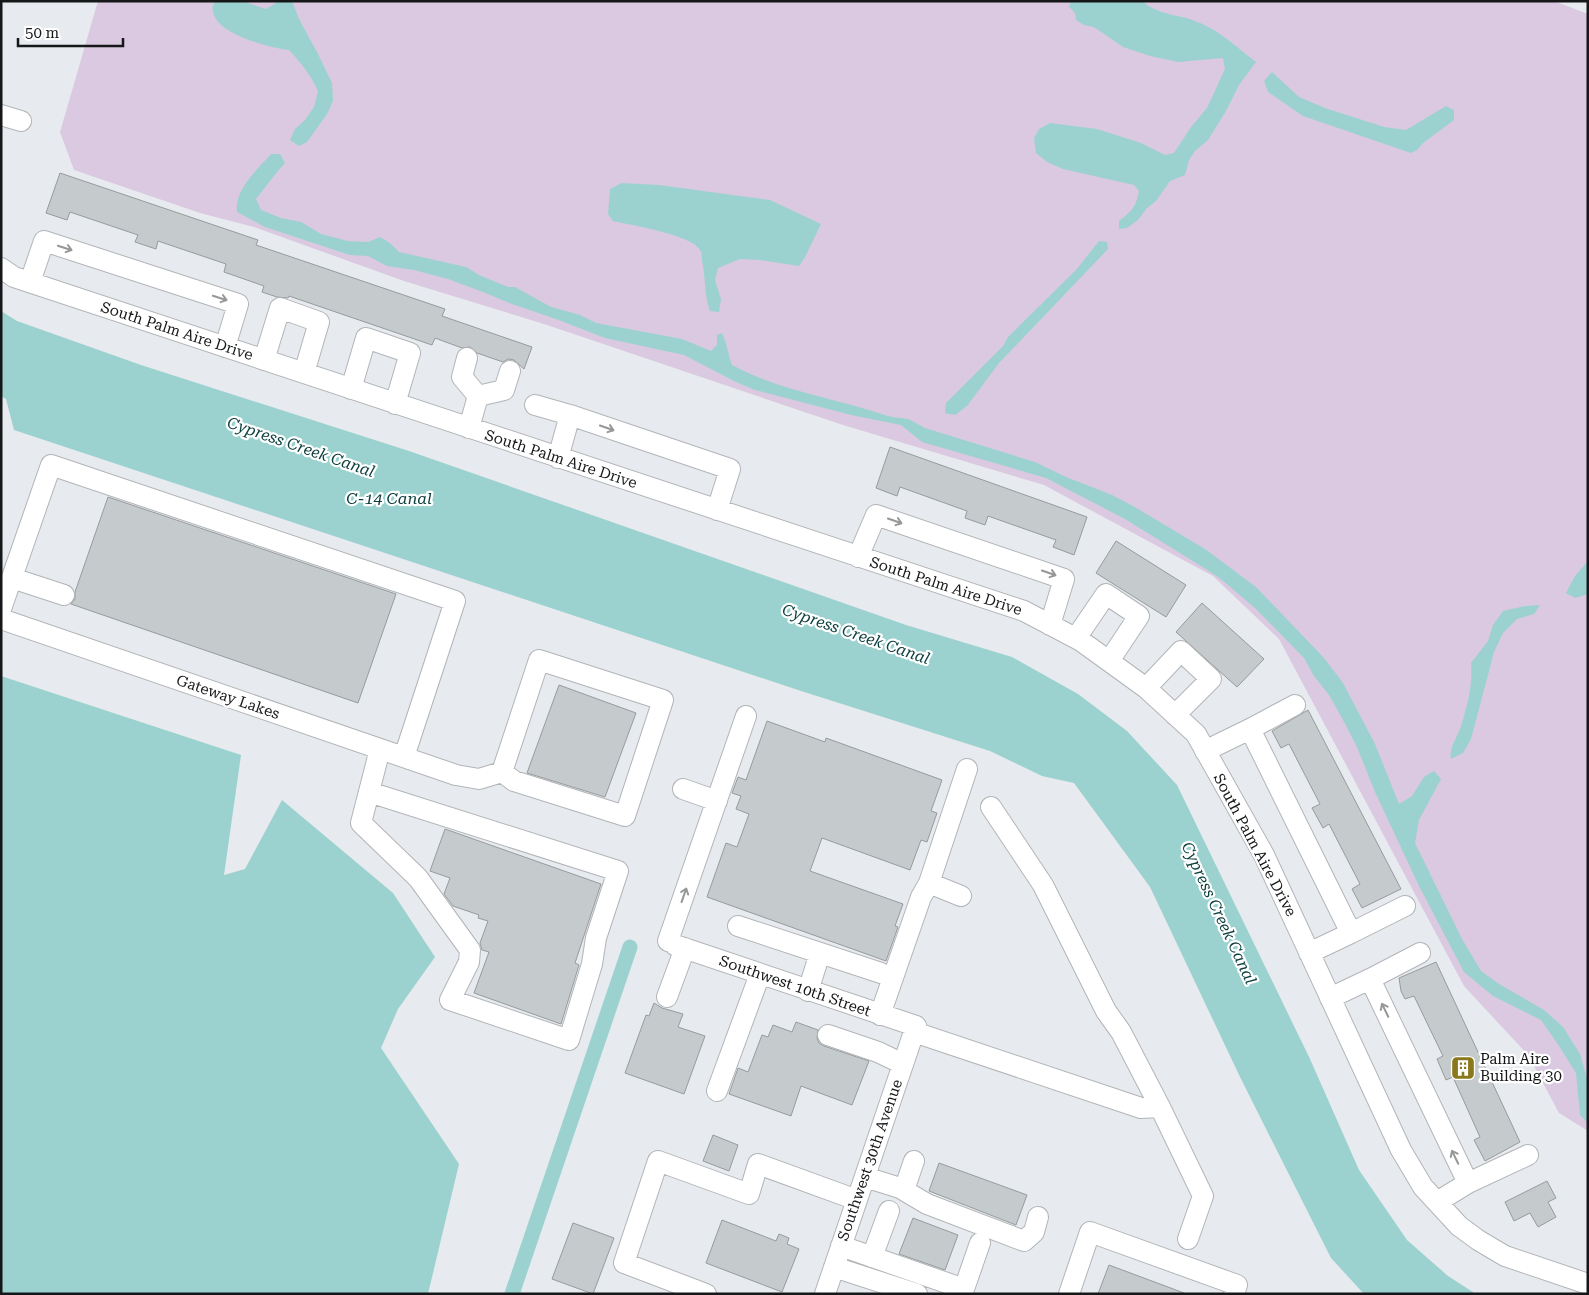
<svg xmlns="http://www.w3.org/2000/svg" width="1589" height="1295" viewBox="0 0 1589 1295" font-family="'Roboto Serif',serif">
  <style>
    .green { fill: #dac9e0 }
    .water { fill: #9bd2cf }
    .lines { fill: none; stroke-linecap: round; stroke-linejoin: round }
    .canal { stroke: #9bd2cf; stroke-width: 15 }
    .building { fill: #c5cacc; stroke: #969b9d }
    .minor-casing { stroke: #b2b5b8; stroke-width: 22 }
    .minor { stroke: #fff; stroke-width: 20 }
    .oneway { stroke: #969797 }
    .labels { text-anchor: middle; dominant-baseline: central; stroke-width: 4.5; stroke-linejoin: round; paint-order: stroke }
    .street-label { font-size: 15px; fill: #151718; stroke: #fff }
    .poi-label { font-size: 15px; fill: #151718; stroke: #fff; text-anchor: start }
    .water-label { font-size: 16px; font-style: italic; fill: #0c403e; stroke: #fff }
  </style>
  <rect width="100%" height="100%" fill="#e7eaee"/>
  <path class="green" d="M98,1H1554L1588,14V1131L1559,1113L1528,1055L1464,986L1279,639L1213,576L1044,485L843,425L544,324L404,281L254,227L200,213L74,170L60,132Z"/>
  <path class="water" d="M215,1H242L266,9L276,3V1H292L299,19L318,54L332,83L333,101L327,114L307,142L299,146L290,140L295,129L305,120L314,107L318,91C311,75 301,63 289,50C270,48 226,36 216,19C214,16 213,11 212,8Z
    M1071,1H1143C1150,10 1171,15 1182,17C1215,25 1231,43 1256,62L1239,85L1226,111L1208,140L1195,151L1189,160L1185,175L1170,181L1156,201L1147,208L1138,220L1127,228L1119,229V221C1132,211 1136,207 1139,191L1134,185L1063,169L1047,162L1036,153L1034,138L1039,129L1050,123L1097,129L1141,143L1165,155L1174,153L1191,127L1207,108L1225,69L1223,58L1178,62L1150,56L1123,47L1094,27L1084,25L1076,20L1075,13L1069,7Z
    M1272,72L1299,97L1325,108L1384,127L1406,130L1446,106L1454,110V120L1423,143L1417,150L1411,153L1303,116L1268,92L1264,81Z
    M271,154H280L285,163L277,172L256,199L261,210L281,218L301,222L321,234L348,241L368,242L380,237L390,243L399,252L466,267L479,275L508,287H515L551,307L580,315L596,323L682,339L711,351L717,345V335L722,333C727,344 728,354 732,365C780,391 834,398 885,415C892,418 900,417 908,419C913,421 919,425 925,428L1035,462L1066,477L1112,495L1133,506L1205,549L1256,587L1324,658L1343,683L1375,744L1399,804L1412,796L1424,777L1434,771L1441,779L1419,820L1415,843L1462,939L1481,971L1499,984L1544,1010L1563,1027L1580,1054L1588,1082V1123L1580,1115L1576,1073L1559,1046L1541,1020L1493,996L1464,972L1419,886L1375,792L1357,747L1342,718L1329,695L1314,676L1304,658L1255,608L1222,580L1209,571L1125,519L1046,478L922,442L901,425L851,415L755,390L736,382L684,355L605,338L556,319L512,304L483,292L448,279L414,270L387,266L368,256L350,255L265,227L237,212C234,190 257,170 271,154Z
    M622,183L659,185L770,200L821,224L805,257L799,266L760,260L740,259L718,268L715,280L721,299L719,312L710,311C704,295 706,278 702,261C702,258 702,253 700,250C692,235 631,225 613,221L608,214L610,189Z
    M1099,241L1107,242L1108,249L999,363L967,406L955,415L945,413L946,403L1003,346L1008,337L1076,270Z
    M1,311L17,321L141,365L409,451L906,625L1012,657L1078,694L1127,731L1177,785L1310,1059L1359,1170L1407,1240L1448,1276L1476,1294H1364L1331,1258L1241,1079L1150,887L1074,783L1042,776L990,751L798,690L14,430L6,399L1,396Z
    M1588,561V594L1575,598L1566,593L1575,576Z
    M1540,605L1534,614L1517,619L1503,633L1494,652L1471,739L1463,753L1451,759C1449,749 1456,739 1460,729C1467,708 1473,686 1471,663L1488,641L1493,625L1503,611L1525,606Z
    M1,676L241,755L224,875L245,869L282,800L393,893L435,957L398,1009L381,1048L459,1164L428,1294H1Z"/>
  <g class="lines">
    <path class="canal" d="M512,1294L630,947"/>
  </g>
  <path class="building" d="M60,173L258,240L256,245L445,309L442,316L532,347L524,369L514,360L508,359L503,362L477,353L470,347L462,348L435,338L432,345L289,296L288,298L277,297L262,292L264,286L224,272L226,264L158,241L156,249L135,242L138,235L70,212L67,220L46,213Z
    M890,447L1087,517L1074,555L1053,547L1056,540L988,516L985,525L965,518L967,511L900,487L897,496L876,488Z
    M108,497L396,594L358,703L71,604L75,599V592Z
    M1116,541L1186,585L1166,617L1096,573Z
    M1202,603L1264,659L1237,687L1176,632Z
    M559,685L636,713L605,797L527,773Z
    M1308,710L1401,889L1362,908L1352,889L1360,884L1329,824L1323,828L1312,808L1320,804L1289,744L1281,748L1272,731Z
    M767,721L825,742L826,738L942,780L931,811L937,813L927,842L921,840L910,870L822,838L810,871L903,904L895,926L898,927L886,961L707,897L726,843L737,847L749,814L736,809L741,796L732,793L738,777L746,780Z
    M445,829L601,884L575,963L579,965L561,1024L474,993L489,952L482,950L480,943L488,921L478,918L479,915L453,906L444,894L450,878L430,871Z
    M1436,962L1520,1142L1485,1161L1474,1140L1480,1137L1453,1077L1446,1080L1437,1059L1443,1056L1414,996L1405,999L1401,991L1399,978Z
    M654,1003L662,1008L683,1014L678,1027L705,1036L684,1094L625,1073L646,1015L649,1016Z
    M796,1022L818,1030L817,1038L819,1043L824,1046L869,1061L852,1105L801,1086L791,1116L729,1094L738,1068L748,1072L762,1035L768,1037L773,1025L792,1032Z
    M713,1135L738,1145L729,1171L703,1161Z
    M939,1163L1027,1195L1016,1225L929,1191Z
    M1547,1181L1556,1198L1548,1202L1556,1217L1538,1227L1530,1213L1514,1221L1505,1202Z
    M913,1218L958,1235L945,1270L899,1254Z
    M722,1220L776,1241L779,1234L789,1238L787,1244L799,1249L782,1292L706,1263Z
    M573,1223L614,1238L593,1294L552,1279Z
    M1109,1265L1184,1293V1294H1098Z"/>
  <g class="lines">
    <defs>
      <path id="minor" d="M1,115L21,121
        M1,268L14,277L1024,611L1081,641L1146,688L1196,734L1264,855L1401,1150L1423,1187L1459,1226L1478,1240L1505,1256L1588,1284
        M30,282L44,241L238,304L225,347
        M467,358L462,377L478,396L469,428
        M264,360L280,308L319,322L304,373
        M351,389L366,338L410,353L395,404
        M478,396L504,390L510,371
        M535,405L570,415
        M558,458L570,415L730,469L717,510
        M858,557L876,515L1064,579L1050,625
        M12,578L64,595
        M1,609L51,465L455,601L404,757
        M1,619L456,775L479,779L502,772L539,660L663,700L625,816L514,781L502,772
        M1076,638L1106,594L1139,616L1109,661
        M1146,688L1181,651L1211,679L1175,715
        M1250,729L1295,705
        M1205,751L1250,729L1351,933L1309,953
        M683,789L717,801
        M369,792L618,871L596,938L592,964L569,1040L450,1000L469,962L470,950L418,878L361,823L380,749
        M991,807L1043,885L1106,1011L1121,1032L1160,1107L1203,1196L1188,1239
        M961,896L929,883L967,769
        M738,926L881,973
        M1351,933L1405,906
        M668,941L746,716
        M675,945L916,1026L825,1294
        M1370,979L1420,953
        M808,991L820,953
        M667,997L685,948
        M1330,998L1370,979L1468,1183L1437,1202
        M880,1015L921,897L929,883
        M914,1032L1141,1108L1160,1107
        M828,1035L878,1052L903,1064
        M717,1091L760,974
        M865,1177L900,1188L927,1204L1024,1241L1034,1232L1038,1217
        M1468,1183L1528,1155
        M904,1190L914,1161
        M841,1246L964,1289L980,1243
        M872,1257L889,1211
        M834,1267L917,1294
        M706,1294L624,1263L658,1161L749,1194L758,1164L857,1200
        M1069,1294L1090,1232L1237,1285L1234,1294"/>
    </defs>
    <use href="#minor" class="minor-casing"/>
    <use href="#minor" class="minor"/>
  </g>
  <defs><path id="oneway-shaft" d="M-6 0H5M1.5-3L5.5 0L1.5 3" fill="none" stroke-width="1.6" stroke-linecap="round" stroke-linejoin="round" transform="scale(1.25)"/></defs>
  <g class="oneway">
    <use href="#oneway-shaft" transform="translate(65 248) rotate(18)"/>
    <use href="#oneway-shaft" transform="translate(220 298) rotate(18)"/>
    <use href="#oneway-shaft" transform="translate(607 428) rotate(19)"/>
    <use href="#oneway-shaft" transform="translate(895 521) rotate(19)"/>
    <use href="#oneway-shaft" transform="translate(1049 573) rotate(19)"/>
    <use href="#oneway-shaft" transform="translate(684 895) rotate(-71)"/>
    <use href="#oneway-shaft" transform="translate(1385 1010) rotate(-116)"/>
    <use href="#oneway-shaft" transform="translate(1455 1157) rotate(-116)"/>
  </g>
  <defs>
    <symbol id="building-square" viewBox="-11 -11 22 22"><rect x="-9" y="-9" width="18" height="18" rx="4" fill="#8a781c" stroke="#fff"/><path d="M-4-6H4V6H1V3H-1V6H-4ZM-2.5-4.3h1.7v1.8h-1.7ZM.8-4.3h1.7v1.8H.8ZM-2.5-1h1.7V.8h-1.7ZM.8-1h1.7V.8H.8Z" fill="#fff"/></symbol>
  </defs>
  <g fill-rule="evenodd">
    <use href="#building-square" x="1449" y="1054" width="28" height="28"/>
  </g>
  <g class="labels">
    <g class="street-label">
      <text transform="translate(177 331) rotate(18)">South Palm Aire Drive</text>
      <text transform="translate(561 459) rotate(18)">South Palm Aire Drive</text>
      <text transform="translate(946 586) rotate(18)">South Palm Aire Drive</text>
      <text transform="translate(228 697) rotate(19)">Gateway Lakes</text>
      <text transform="translate(1255 845) rotate(62)">South Palm Aire Drive</text>
      <text transform="translate(795 986) rotate(19)">Southwest 10th Street</text>
      <text transform="translate(870 1160) rotate(-71)">Southwest 30th Avenue</text>
    </g>
    <g class="poi-label">
      <text x="1480" y="1059">Palm Aire<tspan x="1480" dy="17">Building 30</tspan></text>
    </g>
    <g class="water-label">
      <text transform="translate(301 447) rotate(19)">Cypress Creek Canal</text>
      <text x="389" y="498">C-14 Canal</text>
      <text transform="translate(856 634) rotate(19)">Cypress Creek Canal</text>
      <text transform="translate(1219 913) rotate(65)">Cypress Creek Canal</text>
    </g>
  </g>
  <rect width="1589" height="1295" fill="none" stroke="#151718" stroke-width="5"/>
  <path d="M18 38v8h105v-8" fill="none" stroke="#151718" stroke-width="2.5"/>
  <text x="25" y="38" font-size="15" fill="#151718" stroke="#ffffff" stroke-width="4" paint-order="stroke">50 m</text>
</svg>
